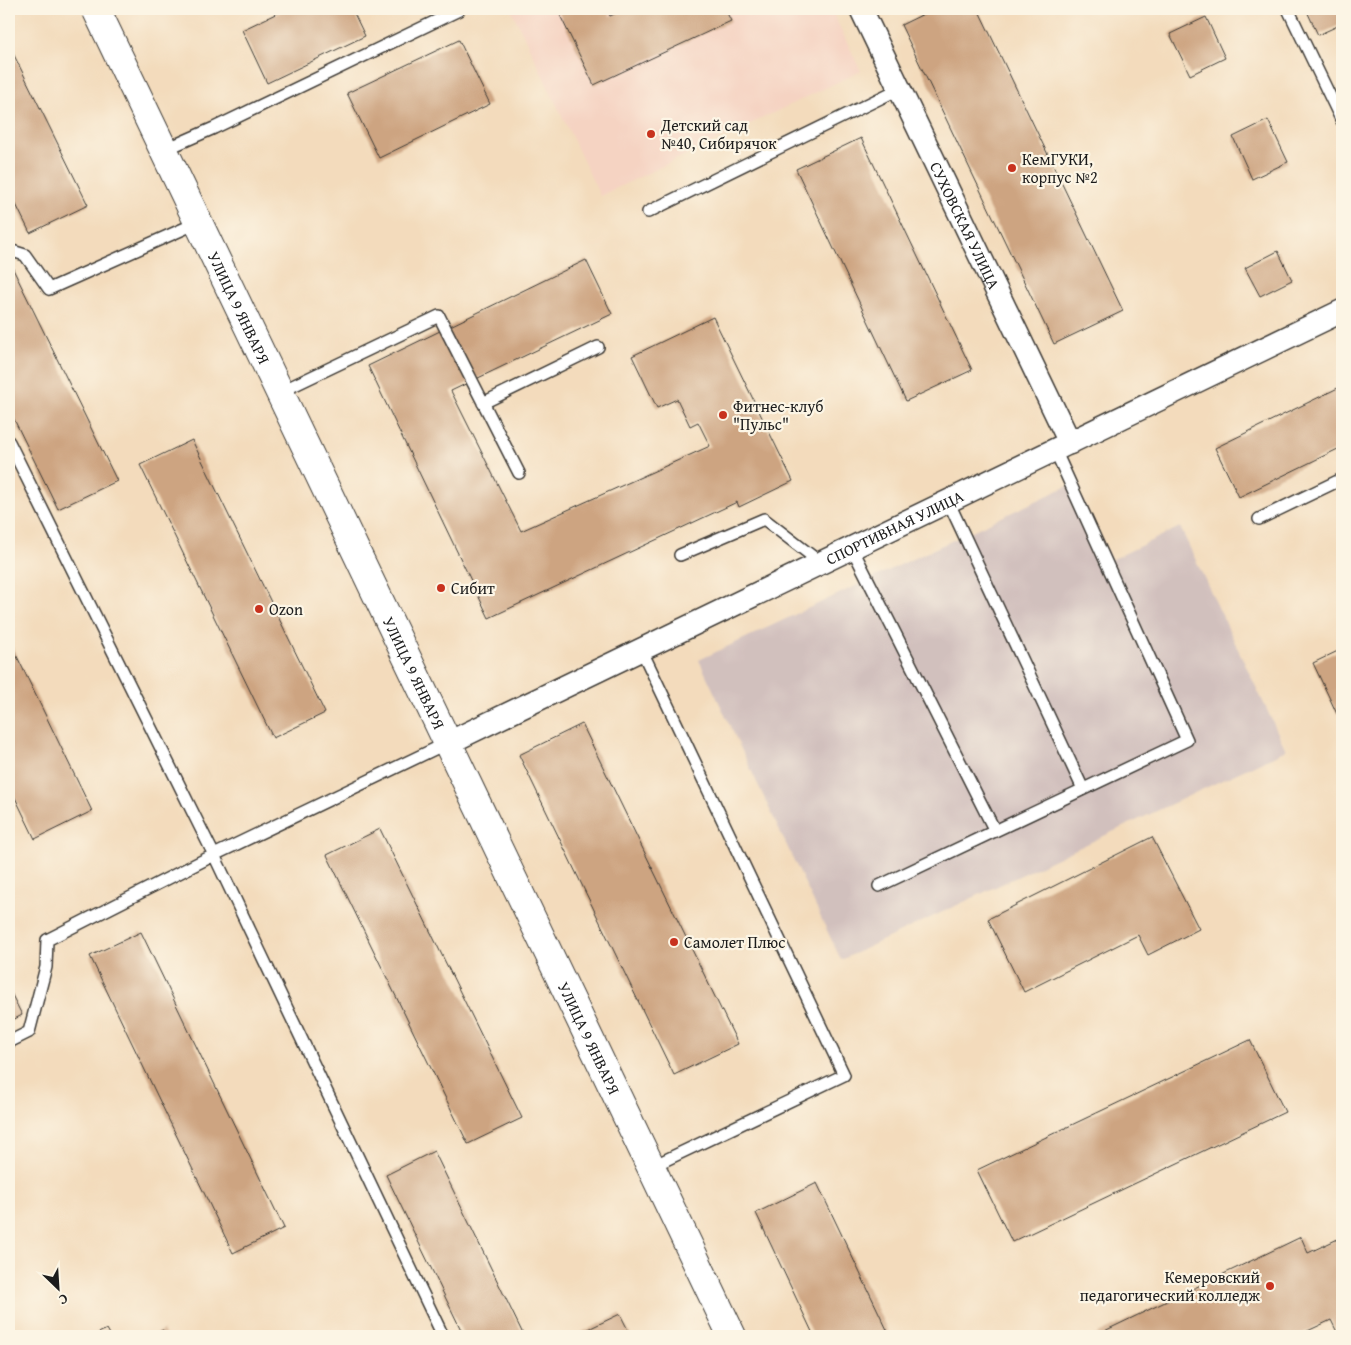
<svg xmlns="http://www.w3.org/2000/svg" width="1351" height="1345" viewBox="0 0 1351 1345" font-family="'Gentium Book Plus',serif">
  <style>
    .built { fill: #f5d3c2 }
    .industrial { fill: #d1c0bd }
    .building { fill: #cda481 }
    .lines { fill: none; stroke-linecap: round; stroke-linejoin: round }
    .lane-casing { stroke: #3c3934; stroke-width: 14 }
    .street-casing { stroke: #3c3934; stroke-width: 25 }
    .secondary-casing { stroke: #3c3934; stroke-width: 30 }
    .lane { stroke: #fff; stroke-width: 11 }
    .street { stroke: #fff; stroke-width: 22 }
    .secondary { stroke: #fff; stroke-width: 28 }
    .poi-dot { fill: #c8321e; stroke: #fcf5e5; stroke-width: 2 }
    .labels { text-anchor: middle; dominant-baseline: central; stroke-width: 4.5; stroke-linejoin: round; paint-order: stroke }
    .poi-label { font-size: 16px; fill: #1c1c1c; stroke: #fcf5e5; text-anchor: start }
    .street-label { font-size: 16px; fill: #1c1c1c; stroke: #fcf5e5 }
  </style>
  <rect width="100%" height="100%" fill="#fcf5e5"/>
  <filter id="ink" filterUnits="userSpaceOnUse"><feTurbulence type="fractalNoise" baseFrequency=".02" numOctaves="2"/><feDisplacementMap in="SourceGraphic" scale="10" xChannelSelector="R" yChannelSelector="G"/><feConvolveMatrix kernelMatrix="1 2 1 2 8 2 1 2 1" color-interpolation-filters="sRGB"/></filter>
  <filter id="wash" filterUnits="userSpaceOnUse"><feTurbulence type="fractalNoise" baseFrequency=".0096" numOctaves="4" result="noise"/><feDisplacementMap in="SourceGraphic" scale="20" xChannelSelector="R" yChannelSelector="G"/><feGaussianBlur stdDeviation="1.12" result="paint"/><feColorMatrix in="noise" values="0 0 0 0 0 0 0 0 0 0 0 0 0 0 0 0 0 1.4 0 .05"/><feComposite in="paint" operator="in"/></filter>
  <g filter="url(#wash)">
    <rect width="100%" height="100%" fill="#f3dbbc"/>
    <path class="built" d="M511,9H831L861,71L600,196Z"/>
    <path class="industrial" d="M1074,483L1111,560L1180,527L1286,750L841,960L699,660Z"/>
    <g id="blocks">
      <path class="building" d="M286,9H352L365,36L267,83L242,30Z
        M557,9H606L610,16L625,9H725L731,21L594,85Z
        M934,9H978L1123,311L1054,344L901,25Z
        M1306,9H1342V24L1318,35Z
        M1206,17L1225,58L1190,75L1170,34Z
        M459,40L490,104L379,158L347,93Z
        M9,45L88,205L30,233L9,190Z
        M1268,120L1288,162L1252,179L1233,137Z
        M861,138L972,370L906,401L796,169Z
        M1278,251L1292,280L1260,296L1245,268Z
        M586,260L612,314L451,391L521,531L710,446L698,422L690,426L677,399L657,408L632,356L713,317L793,481L739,507L737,502L489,618L368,366Z
        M9,263H10L117,481L58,509L9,409Z
        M1342,386V447L1239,497L1215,448Z
        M192,440L325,713L273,738L140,465Z
        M9,640L92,811L35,839L9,785Z
        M1342,649V712L1337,714L1313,663Z
        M582,724L738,1044L674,1075L519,755Z
        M380,829L522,1118L468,1144L327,855Z
        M1152,837L1199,929L1148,955L1138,935L1024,992L988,919Z
        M141,932L284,1228L233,1253L90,956Z
        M9,989L22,1015L9,1022Z
        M1250,1040L1285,1112L1012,1242L977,1170Z
        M434,1151L524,1336H464L386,1175Z
        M817,1183L890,1336H814L756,1213Z
        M1301,1237L1308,1253L1342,1237V1336H1339L1331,1320L1297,1336H1094Z
        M620,1314L631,1336H574Z
        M107,1329L111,1336H92Z
        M163,1330L166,1336H150Z"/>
    </g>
  </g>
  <g filter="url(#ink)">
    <use href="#blocks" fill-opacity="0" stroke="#3c3934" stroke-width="1"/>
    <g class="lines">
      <defs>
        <path id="lane" d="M1288,9L1342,121
          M164,150L214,128L459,10
          M648,212L899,89
          M9,250L25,255L49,289L199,222
          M280,392L439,316L519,473
          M483,403L598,347
          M9,442L214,855L443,1336
          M948,501L1083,789
          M1259,519L1342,479
          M852,548L995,831
          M680,555L764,519L821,563
          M641,649L844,1075L651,1167
          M879,886L1187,740L1055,450
          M9,1042L29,1032L46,967L47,940L214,855L447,743"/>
        <g id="street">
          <path id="s1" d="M861,9L1070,443"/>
          <path id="s2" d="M448,743L1342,311"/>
        </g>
        <g id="secondary">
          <path id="s3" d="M96,9L732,1336"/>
        </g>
      </defs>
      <use href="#lane" class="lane-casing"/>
      <use href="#street" class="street-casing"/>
      <use href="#secondary" class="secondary-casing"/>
      <use href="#lane" class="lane"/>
      <use href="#street" class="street"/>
      <use href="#secondary" class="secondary"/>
    </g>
  </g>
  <g class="poi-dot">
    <circle cx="651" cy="134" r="5"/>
    <circle cx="1012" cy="168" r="5"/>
    <circle cx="723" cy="415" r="5"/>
    <circle cx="441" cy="588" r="5"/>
    <circle cx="259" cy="609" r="5"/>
    <circle cx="674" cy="942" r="5"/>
    <circle cx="1270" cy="1286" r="5"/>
  </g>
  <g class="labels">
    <g class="poi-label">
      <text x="661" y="125">Детский сад<tspan x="661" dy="18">№40, Сибирячок</tspan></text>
      <text x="1022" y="159">КемГУКИ,<tspan x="1022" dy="18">корпус №2</tspan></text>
      <text x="733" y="406">Фитнес-клуб<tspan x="733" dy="18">"Пульс"</tspan></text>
      <text x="451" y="588">Сибит</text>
      <text x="269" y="609">Ozon</text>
      <text x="684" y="942">Самолет Плюс</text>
      <text x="1260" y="1277" text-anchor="end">Кемеровский<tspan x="1260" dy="18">педагогический колледж</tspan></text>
    </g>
    <g class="street-label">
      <text stroke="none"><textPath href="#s1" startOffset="240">СУХОВСКАЯ УЛИЦА</textPath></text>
      <text stroke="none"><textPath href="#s3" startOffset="331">УЛИЦА 9 ЯНВАРЯ</textPath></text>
      <text stroke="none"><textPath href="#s2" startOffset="496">СПОРТИВНАЯ УЛИЦА</textPath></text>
      <text stroke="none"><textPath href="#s3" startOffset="736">УЛИЦА 9 ЯНВАРЯ</textPath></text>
      <text stroke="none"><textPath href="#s3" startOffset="1141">УЛИЦА 9 ЯНВАРЯ</textPath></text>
    </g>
  </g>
  <rect width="1351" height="1345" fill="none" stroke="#fcf5e5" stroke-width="30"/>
  <g transform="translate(58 1288) rotate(155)" stroke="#fcf5e5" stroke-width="4" paint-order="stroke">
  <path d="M0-4L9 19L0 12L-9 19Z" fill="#1c1c1c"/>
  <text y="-8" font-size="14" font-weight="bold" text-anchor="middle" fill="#1c1c1c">С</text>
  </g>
</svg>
